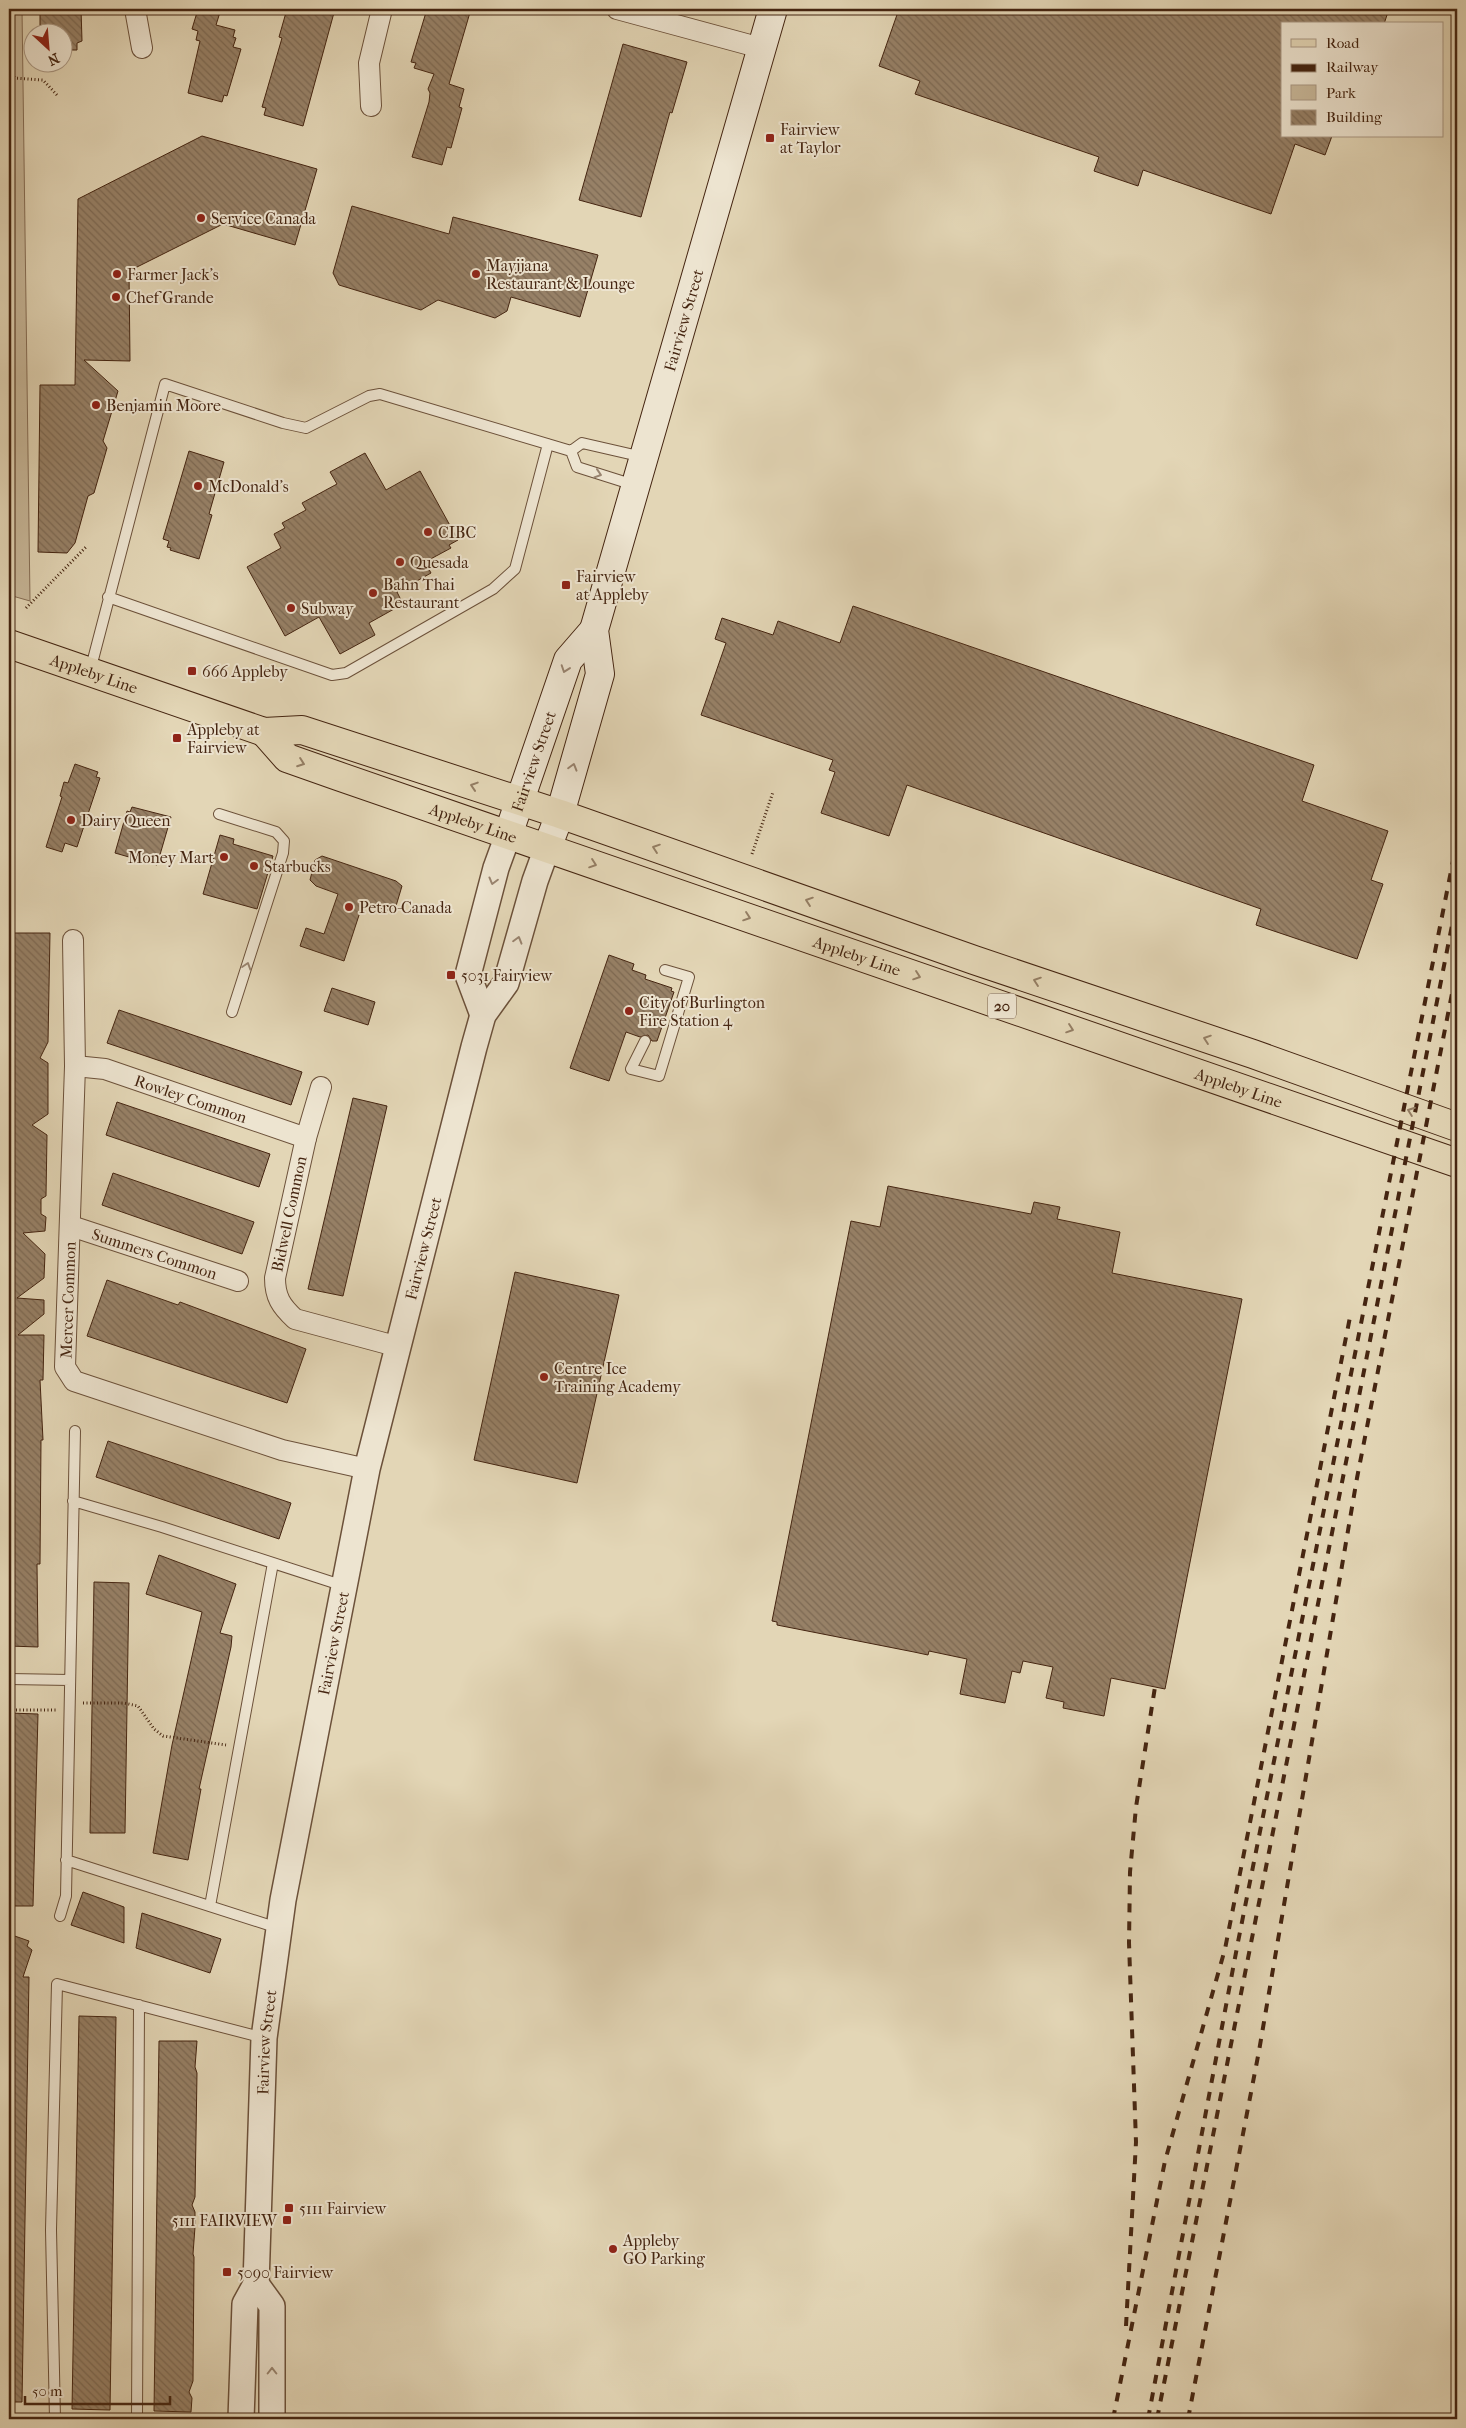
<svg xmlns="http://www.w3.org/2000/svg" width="1466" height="2428" viewBox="0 0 1466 2428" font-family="'IM FELL French Canon',serif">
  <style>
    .park { fill: #c8b89a; stroke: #866e56 }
    .building { fill: url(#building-back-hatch); stroke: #452511 }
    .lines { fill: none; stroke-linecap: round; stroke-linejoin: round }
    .service-casing { stroke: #6c513a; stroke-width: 12 }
    .minor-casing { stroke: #6c513a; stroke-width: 22 }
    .tertiary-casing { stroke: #6c513a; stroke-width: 28 }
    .secondary-casing { stroke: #452511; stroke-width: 30 }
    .primary-casing { stroke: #452511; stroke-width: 30 }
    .path { stroke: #452511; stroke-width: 3; stroke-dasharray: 1 2.5; stroke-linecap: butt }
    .service { stroke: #ede4d0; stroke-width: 10 }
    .minor { stroke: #ede4d0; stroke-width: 20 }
    .tertiary { stroke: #ede4d0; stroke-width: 25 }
    .secondary { stroke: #ede4d0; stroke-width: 28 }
    .primary { stroke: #e3d6b6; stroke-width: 28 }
    .rail { stroke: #452511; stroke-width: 4; stroke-dasharray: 9 9; stroke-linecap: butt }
    .oneway { stroke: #998470 }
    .oneway2 { stroke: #947e64 }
    .poi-dot { fill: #8f2418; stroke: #ede4d0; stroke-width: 2 }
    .labels { text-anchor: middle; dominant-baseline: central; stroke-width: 4; stroke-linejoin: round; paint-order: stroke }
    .shield { fill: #ede4d0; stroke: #775e4a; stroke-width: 1 }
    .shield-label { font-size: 15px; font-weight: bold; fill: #452511 }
    .poi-label { font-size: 16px; fill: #452511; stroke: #ede4d0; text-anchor: start }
    .street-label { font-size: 16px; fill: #452511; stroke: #ede4d0 }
  </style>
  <defs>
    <pattern id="building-back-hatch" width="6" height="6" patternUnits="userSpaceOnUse" patternTransform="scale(1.25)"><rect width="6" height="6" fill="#978167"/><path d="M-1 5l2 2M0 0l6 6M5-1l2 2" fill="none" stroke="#7d6953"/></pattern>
  </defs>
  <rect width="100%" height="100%" fill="#e3d6b6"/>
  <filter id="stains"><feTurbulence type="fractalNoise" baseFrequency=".004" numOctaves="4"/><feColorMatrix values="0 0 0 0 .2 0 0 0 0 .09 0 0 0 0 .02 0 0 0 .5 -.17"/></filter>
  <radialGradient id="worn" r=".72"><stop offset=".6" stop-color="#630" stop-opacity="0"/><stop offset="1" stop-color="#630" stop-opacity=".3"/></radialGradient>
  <path class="park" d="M9,9H22L30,601L9,595Z"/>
  <path class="building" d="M48,9H81L82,41L77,43V50H62V32H40V14H48Z
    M198,9H221L216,25L235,30L233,37L236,38L233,47L241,49L227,96L224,95L222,102L188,93L200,41L196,40L198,31L192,29Z
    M287,9H335L303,126L264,115L266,108L262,107L282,38L279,37Z
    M427,9H471L449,84L464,89L459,107L462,108L451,148L447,147L442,165L412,157L429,102L430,93L428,89L434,74L414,68L416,63L411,62Z
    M899,9H1389L1384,24H1282V136H1332L1325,155L1295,144L1271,214L1143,170L1138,186L1094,171L1099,157L915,94L920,81L879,66Z
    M623,44L687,62L672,113L670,112L641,217L579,200Z
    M202,136L317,169L295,245L223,224L129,271L130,361L84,360L118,391L103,441L107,448L94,493L88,496L75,543L67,553L38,552L40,385H75L78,199Z
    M352,206L449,234L453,217L598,255L580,317L511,297L507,311L495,318L438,300L421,310L339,285L333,273Z
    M189,451L224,462L209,514L212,515L199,559L170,550L171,548L167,547L169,541L163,539Z
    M365,453L386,490L420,471L458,540L449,545L451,548L425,562L431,573L397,592L403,604L369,623L375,635L340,654L319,617L285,636L247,567L281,548L274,534L285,528L282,523L306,510L302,503L337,484L330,472Z
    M853,606L1314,765L1302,801L1388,831L1371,880L1383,884L1357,959L1256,925L1261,909L907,785L889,836L821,813L835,772L829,770L833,760L701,715L726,643L715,639L722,618L773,635L778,621L840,643Z
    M75,764L98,772L96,777L100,778L77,847L65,843L62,852L46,847L62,797L60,796L64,782L68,783Z
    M132,807L171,817L157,865L115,853L127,811L130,812Z
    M220,835L234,839L233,844L273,856L257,909L203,894Z
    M322,856L396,881L402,886L396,906L391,910H385L363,903L344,961L300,946L306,928L324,934L338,894L316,886L310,880L315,860Z
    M9,933H50L48,1042L40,1058L48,1063V1114L32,1125L47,1135L46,1196L41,1199V1214L46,1217L45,1231L23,1233L45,1254L44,1278L17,1298L44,1300V1314L18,1335H44L43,1380H40L43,1440H41L40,1564H37L38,1647L9,1646Z
    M609,955L634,964L632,970L646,975L645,979L672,988L671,991L674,992L657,1041H652L648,1035L640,1037L626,1032L609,1081L570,1068Z
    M332,988L375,1002L368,1025L324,1011Z
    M119,1010L302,1072L291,1105L107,1043Z
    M353,1098L387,1106L343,1296L308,1289Z
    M117,1102L270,1154L259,1187L106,1135Z
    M113,1173L254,1222L242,1254L102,1205Z
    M888,1186L1031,1214L1034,1202L1060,1207L1057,1219L1120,1232L1112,1273L1242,1299L1165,1689L1111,1678L1104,1716L1063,1708L1064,1702L1046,1698L1053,1667L1023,1661L1020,1673L1012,1671L1005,1703L960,1694L967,1659L929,1651L928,1655L914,1652L777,1625V1622L772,1621L851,1221L880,1227Z
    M515,1272L619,1295L577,1483L474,1460Z
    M107,1280L178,1305L180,1302L306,1349L287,1403L87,1336Z
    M108,1441L291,1503L279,1539L96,1477Z
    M159,1555L236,1584L220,1633L232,1636L231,1647L199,1789H201L188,1860L153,1853L172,1745L202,1612L146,1594Z
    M94,1582L129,1583L125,1833H90Z
    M9,1713L38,1714L33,1906H9Z
    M83,1892L124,1907V1943L71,1925Z
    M142,1913L221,1939L210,1973L136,1948Z
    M9,1934L29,1941L27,1946L32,1950L23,1977H29L22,2402H9Z
    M79,2016L116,2017L110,2410L72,2409Z
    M159,2041H197L195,2067L197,2073L195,2197L192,2205L195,2212V2227L193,2254L194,2257L193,2381L189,2392L192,2398L191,2412L154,2411Z"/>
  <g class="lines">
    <defs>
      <path id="service" d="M571,451L577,467L634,485
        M571,451L582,443L643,457
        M108,597L332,675L346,673L493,589L515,569L548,444
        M90,671L165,384L283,423L306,428L369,396L380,394L571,451
        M219,814L276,832L284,841L283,853L232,1012
        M645,1041L631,1069L659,1076L689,977L665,970
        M73,1501L162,1527L344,1586
        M9,1679L70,1680
        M66,1860L278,1928
        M210,1906L273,1563
        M60,1916L66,1896L75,1431
        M55,2419L51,2230L57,1984L264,2038
        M137,2419L139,2005"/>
      <g id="minor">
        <path d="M135,9L142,48"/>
        <path d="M617,9L761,48"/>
        <path d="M371,106L369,63L382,9"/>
        <path d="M73,940L75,1066L65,1367L74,1381L282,1450L367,1469"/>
        <path id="s1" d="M75,1066L105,1069L306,1138"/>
        <path d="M321,1087L306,1138L275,1278C275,1297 281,1306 295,1319L399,1347"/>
        <path id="s2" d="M71,1226L238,1281"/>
      </g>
      <g id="tertiary">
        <path d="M483,1015L468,975L496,868L508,835"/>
        <path d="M256,2284L272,2306V2419"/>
        <path id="s3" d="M241,2419L245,2304L256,2284L264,2038L283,1900L367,1469L474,1047L483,1015L506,983L535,881L547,848"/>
      </g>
      <g id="secondary">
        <path id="s4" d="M508,835L568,660L594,630"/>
        <path id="s5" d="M547,848L560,814L600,674L594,630L773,9"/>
      </g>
      <g id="primary">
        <path id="s6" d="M9,644L264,732L302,730L560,814L974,960L1253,1054L1457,1127"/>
        <path id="s7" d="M264,732L287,758L338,776L1457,1163"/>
      </g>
    </defs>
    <use href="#service" class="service-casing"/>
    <use href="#minor" class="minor-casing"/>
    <use href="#tertiary" class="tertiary-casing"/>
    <use href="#secondary" class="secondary-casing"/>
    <use href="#primary" class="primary-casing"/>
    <path class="path" d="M9,72L15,78L43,80L57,95
      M26,608L87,546
      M752,854L773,792
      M83,1703H124L138,1706L154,1729L163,1736L226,1745
      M9,1710H56
      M1086,2419L1088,2417
      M1228,2419L1229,2414"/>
    <use href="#service" class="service"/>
    <use href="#minor" class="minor"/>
    <use href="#tertiary" class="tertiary"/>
    <use href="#secondary" class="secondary"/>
    <use href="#primary" class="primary"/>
    <path class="rail" d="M1126,2326L1136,2142L1129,1943L1130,1872L1136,1807L1155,1687
      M1113,2419L1165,2161L1225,1949L1351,1312
      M1148,2419L1238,1942L1457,841
      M1157,2419L1457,900
      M1188,2419L1259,2051L1357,1478L1457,968"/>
  </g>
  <defs><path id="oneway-chevron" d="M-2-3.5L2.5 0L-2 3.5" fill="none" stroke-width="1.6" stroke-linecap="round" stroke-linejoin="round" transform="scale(1.25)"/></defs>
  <g class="oneway">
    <use href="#oneway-chevron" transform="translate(598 474) rotate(18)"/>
    <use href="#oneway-chevron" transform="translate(565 669) rotate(109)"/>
    <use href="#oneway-chevron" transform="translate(573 767) rotate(-74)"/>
    <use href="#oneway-chevron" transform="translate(493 881) rotate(105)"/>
    <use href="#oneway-chevron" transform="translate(518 940) rotate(-74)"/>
    <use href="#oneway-chevron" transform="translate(247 966) rotate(-72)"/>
    <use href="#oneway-chevron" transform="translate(272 2371) rotate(-90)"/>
  </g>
  <g class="oneway2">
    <use href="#oneway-chevron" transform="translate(301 763) rotate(20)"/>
    <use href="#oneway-chevron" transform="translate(474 786) rotate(-162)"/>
    <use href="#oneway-chevron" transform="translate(656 848) rotate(-161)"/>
    <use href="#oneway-chevron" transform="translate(593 864) rotate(19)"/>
    <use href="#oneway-chevron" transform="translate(809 901) rotate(-161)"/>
    <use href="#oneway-chevron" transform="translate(747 917) rotate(19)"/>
    <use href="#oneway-chevron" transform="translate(917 976) rotate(19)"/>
    <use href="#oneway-chevron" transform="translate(1037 981) rotate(-161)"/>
    <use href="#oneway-chevron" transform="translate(1070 1029) rotate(19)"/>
    <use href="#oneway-chevron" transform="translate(1207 1039) rotate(-161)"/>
    <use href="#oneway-chevron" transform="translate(1411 1111) rotate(-160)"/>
  </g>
  <g class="poi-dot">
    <rect x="765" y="133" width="10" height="10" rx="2.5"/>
    <circle cx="201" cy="218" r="5"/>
    <circle cx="117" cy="274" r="5"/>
    <circle cx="476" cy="274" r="5"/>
    <circle cx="116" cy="297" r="5"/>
    <circle cx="96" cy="405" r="5"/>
    <circle cx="198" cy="486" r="5"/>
    <circle cx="428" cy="532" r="5"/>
    <circle cx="400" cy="562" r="5"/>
    <rect x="561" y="580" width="10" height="10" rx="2.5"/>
    <circle cx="373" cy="593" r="5"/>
    <circle cx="291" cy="608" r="5"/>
    <rect x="187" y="666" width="10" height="10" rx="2.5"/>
    <rect x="172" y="733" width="10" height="10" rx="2.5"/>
    <circle cx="71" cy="820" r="5"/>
    <circle cx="224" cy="857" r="5"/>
    <circle cx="254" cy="866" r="5"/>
    <circle cx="349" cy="907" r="5"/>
    <rect x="446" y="970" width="10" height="10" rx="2.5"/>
    <circle cx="629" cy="1011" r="5"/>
    <circle cx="544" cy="1377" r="5"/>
    <rect x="284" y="2203" width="10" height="10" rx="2.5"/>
    <rect x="282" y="2215" width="10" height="10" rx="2.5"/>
    <circle cx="613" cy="2249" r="5"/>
    <rect x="222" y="2267" width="10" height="10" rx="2.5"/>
  </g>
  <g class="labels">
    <rect class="shield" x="988" y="993.5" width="28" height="25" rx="4"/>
    <g class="shield-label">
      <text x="1002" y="1006">20</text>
    </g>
    <g class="poi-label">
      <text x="780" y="129">Fairview<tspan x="780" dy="18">at Taylor</tspan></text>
      <text x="211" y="218">Service Canada</text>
      <text x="486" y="265">Mayjjana<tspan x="486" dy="18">Restaurant &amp; Lounge</tspan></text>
      <text x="127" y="274">Farmer Jack's</text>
      <text x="126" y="297">Chef Grande</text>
      <text x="106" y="405">Benjamin Moore</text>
      <text x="208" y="486">McDonald's</text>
      <text x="438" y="532">CIBC</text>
      <text x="410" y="562">Quesada</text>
      <text x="576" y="576">Fairview<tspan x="576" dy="18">at Appleby</tspan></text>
      <text x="383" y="584">Bahn Thai<tspan x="383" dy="18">Restaurant</tspan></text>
      <text x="301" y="608">Subway</text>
      <text x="202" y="671">666 Appleby</text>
      <text x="187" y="729">Appleby at<tspan x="187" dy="18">Fairview</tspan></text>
      <text x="81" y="820">Dairy Queen</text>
      <text x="214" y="857" text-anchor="end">Money Mart</text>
      <text x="264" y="866">Starbucks</text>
      <text x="359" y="907">Petro-Canada</text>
      <text x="461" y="975">5031 Fairview</text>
      <text x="639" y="1002">City of Burlington<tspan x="639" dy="18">Fire Station 4</tspan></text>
      <text x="554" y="1368">Centre Ice<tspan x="554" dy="18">Training Academy</tspan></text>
      <text x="299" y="2208">5111 Fairview</text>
      <text x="277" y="2220" text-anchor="end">5111 FAIRVIEW</text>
      <text x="623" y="2240">Appleby<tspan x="623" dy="18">GO Parking</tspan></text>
      <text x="237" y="2272">5090 Fairview</text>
    </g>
    <g class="street-label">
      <text stroke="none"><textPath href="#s5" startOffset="549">Fairview Street</textPath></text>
      <text stroke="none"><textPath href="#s6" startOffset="90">Appleby Line</textPath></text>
      <text stroke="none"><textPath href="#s4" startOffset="78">Fairview Street</textPath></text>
      <text stroke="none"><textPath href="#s7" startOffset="232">Appleby Line</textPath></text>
      <text stroke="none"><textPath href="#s7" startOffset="638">Appleby Line</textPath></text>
      <text stroke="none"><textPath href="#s7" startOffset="1042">Appleby Line</textPath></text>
      <text stroke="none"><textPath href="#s1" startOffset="121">Rowley Common</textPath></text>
      <text transform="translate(289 1214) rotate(-78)">Bidwell Common</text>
      <text stroke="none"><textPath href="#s3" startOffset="1190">Fairview Street</textPath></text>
      <text stroke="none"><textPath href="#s2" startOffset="88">Summers Common</textPath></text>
      <text transform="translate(68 1300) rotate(-88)">Mercer Common</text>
      <text stroke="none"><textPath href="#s3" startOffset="785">Fairview Street</textPath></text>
      <text stroke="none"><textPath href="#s3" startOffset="380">Fairview Street</textPath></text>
    </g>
  </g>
  <rect width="1466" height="2428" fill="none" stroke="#e3d6b6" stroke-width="30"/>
  <rect x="10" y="10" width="1446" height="2408" fill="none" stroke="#452511" stroke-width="2.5"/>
  <rect x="15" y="15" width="1436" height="2398" fill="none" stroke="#452511"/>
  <rect x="1281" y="22" width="162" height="115" fill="#ede4d0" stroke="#aa9884"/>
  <rect x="1291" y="39" width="25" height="8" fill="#e3d6b6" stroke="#aa9884"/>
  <text x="1326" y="48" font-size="15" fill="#452511">Road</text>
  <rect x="1291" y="64" width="25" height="8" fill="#452511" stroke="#aa9884"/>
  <text x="1326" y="72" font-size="15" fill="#452511">Railway</text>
  <rect x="1291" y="85" width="25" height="15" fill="#c8b89a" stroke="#aa9884"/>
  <text x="1326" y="98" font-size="15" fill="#452511">Park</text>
  <rect x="1291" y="110" width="25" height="15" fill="url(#building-back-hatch)" stroke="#aa9884"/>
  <text x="1326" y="122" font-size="15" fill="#452511">Building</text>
  <g transform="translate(48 48) rotate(154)"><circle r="24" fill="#ede4d0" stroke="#aa9884"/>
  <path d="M0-4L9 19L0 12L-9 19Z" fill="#8f2418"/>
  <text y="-8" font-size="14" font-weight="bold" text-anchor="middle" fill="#452511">N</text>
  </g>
  <path d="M25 2396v8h145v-8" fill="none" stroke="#452511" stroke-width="2.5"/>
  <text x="32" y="2396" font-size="15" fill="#452511" stroke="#ede4d0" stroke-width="4" paint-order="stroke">50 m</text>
  <rect width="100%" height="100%" filter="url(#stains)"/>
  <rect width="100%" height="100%" fill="url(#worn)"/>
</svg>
